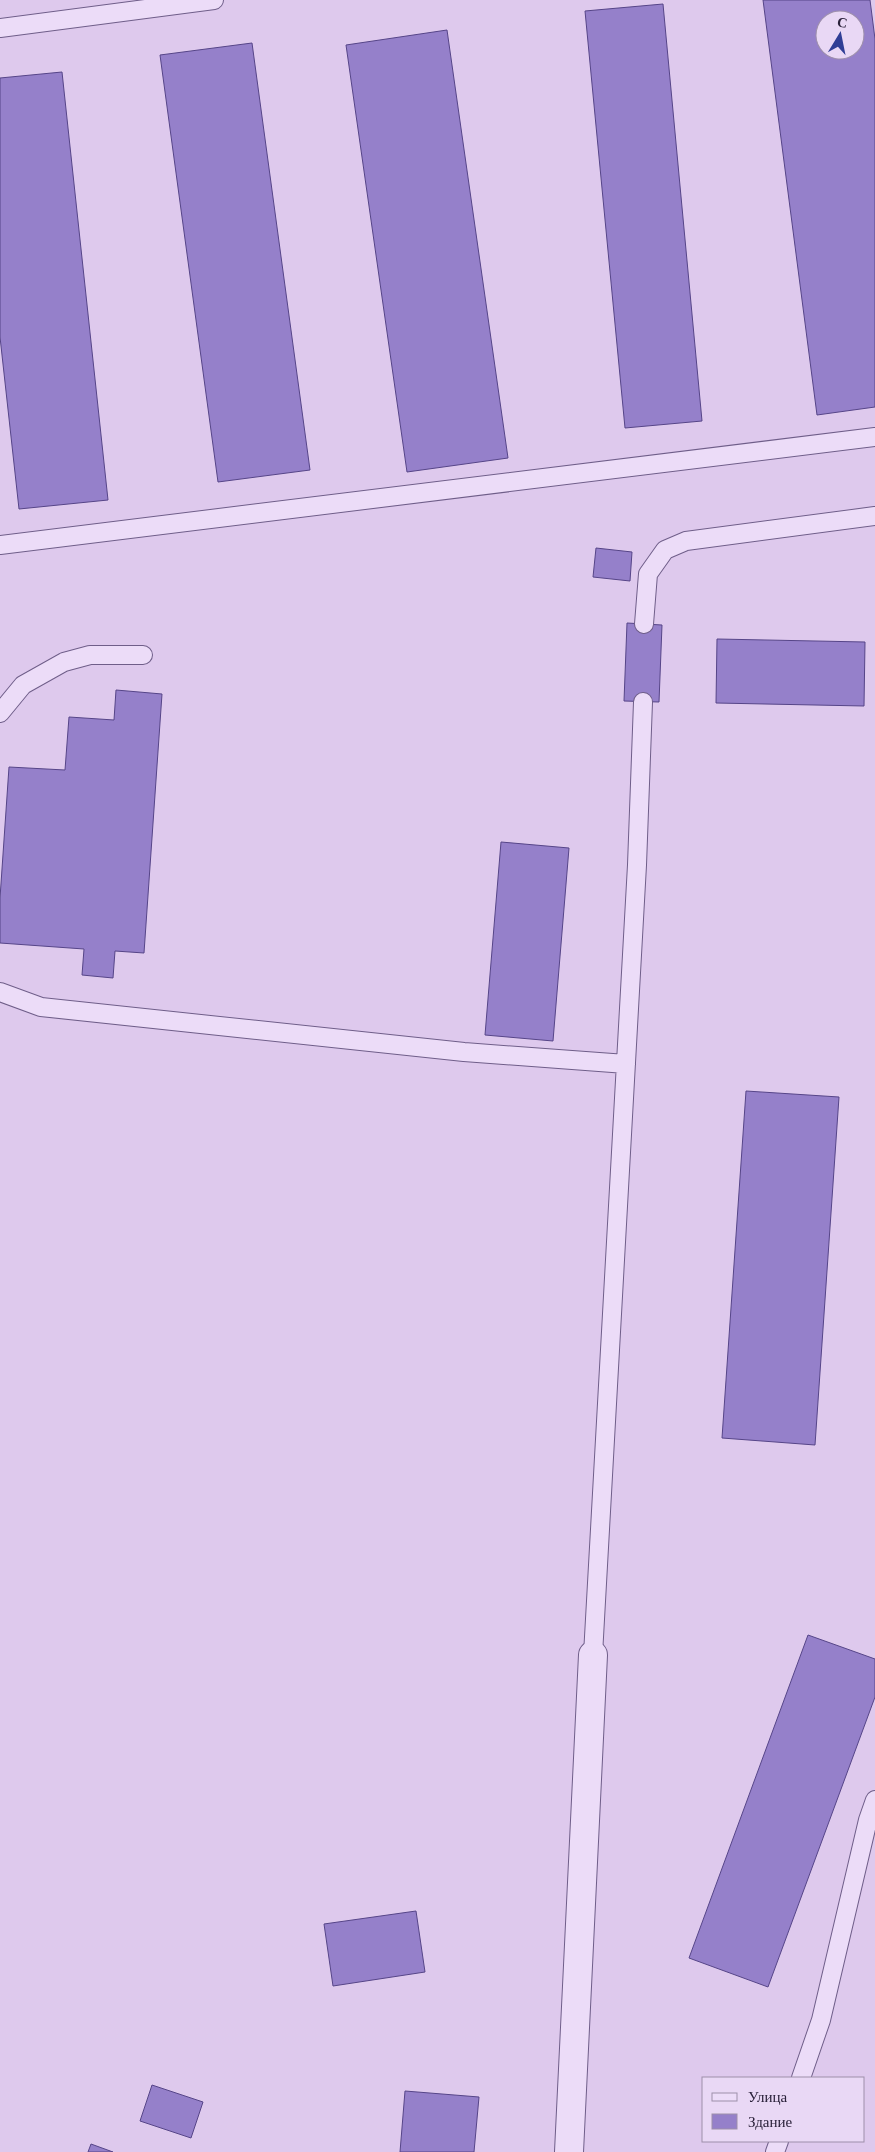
<svg xmlns="http://www.w3.org/2000/svg" width="875" height="2152" viewBox="0 0 875 2152" font-family="'Crimson Pro',serif">
  <style>
    .building { fill: #9580ca; stroke: #564588; fill-rule: evenodd }
    .lines { fill: none; stroke-linecap: round; stroke-linejoin: round }
    .lane-casing { stroke: #6f5e89; stroke-width: 20 }
    .street-casing { stroke: #6f5e89; stroke-width: 30 }
    .lane { stroke: #ecdcf8; stroke-width: 18 }
    .street { stroke: #ecdcf8; stroke-width: 28 }
  </style>
  <rect width="100%" height="100%" fill="#dec9ed"/>
  <path class="building" d="M763,0H870L875,39V407L817,415ZM825,20H855V50H825Z
    M663,4L702,421L625,428L585,11Z
    M447,30L508,458L407,472L346,45Z
    M252,43L310,470L218,482L160,55Z
    M62,72L108,500L19,509L0,337V78Z
    M596,548L632,552L630,581L593,577Z
    M627,623L662,625L659,702L624,701Z
    M717,639L865,642L864,706L716,703Z
    M116,690L162,694L144,953L115,951L113,978L82,975L84,949L0,943V898L9,767L65,770L69,717L114,720Z
    M501,842L569,848L553,1041L485,1035Z
    M746,1091L839,1097L815,1445L722,1438Z
    M808,1635L875,1659V1697L768,1987L689,1958Z
    M416,1911L425,1972L333,1986L324,1924Z
    M152,2085L203,2102L191,2138L140,2121Z
    M405,2091L479,2097L474,2152H400Z
    M91,2144L113,2152H88Z"/>
  <g class="lines">
    <defs>
      <path id="lane" d="M0,28L214,0
        M0,545L875,437
        M644,624L648,574L665,550L686,541L875,516
        M0,713L23,685L64,662L90,655H143
        M0,992L41,1007L464,1052L626,1064
        M593,1655L637,865L643,702
        M801,2078L821,2020L868,1820L875,1800
        M775,2152L779,2141"/>
      <path id="street" d="M569,2152L593,1655"/>
    </defs>
    <use href="#lane" class="lane-casing"/>
    <use href="#street" class="street-casing"/>
    <use href="#lane" class="lane"/>
    <use href="#street" class="street"/>
  </g>
  <rect x="702" y="2077" width="162" height="65" fill="#e9d8f5" stroke="#9d8faa"/>
  <rect x="712" y="2093" width="25" height="8" fill="#ecdcf8" stroke="#9d8faa"/>
  <text x="748" y="2102" font-size="15" fill="#2a213a">Улица</text>
  <rect x="712" y="2114" width="25" height="15" fill="#9580ca" stroke="#9d8faa"/>
  <text x="748" y="2127" font-size="15" fill="#2a213a">Здание</text>
  <g transform="translate(840 35) rotate(10)"><circle r="24" fill="#e9d8f5" stroke="#9d8faa"/>
  <path d="M0-4L9 19L0 12L-9 19Z" fill="#303e96"/>
  <text y="-8" font-size="14" font-weight="bold" text-anchor="middle" fill="#2a213a">С</text>
  </g>
</svg>
